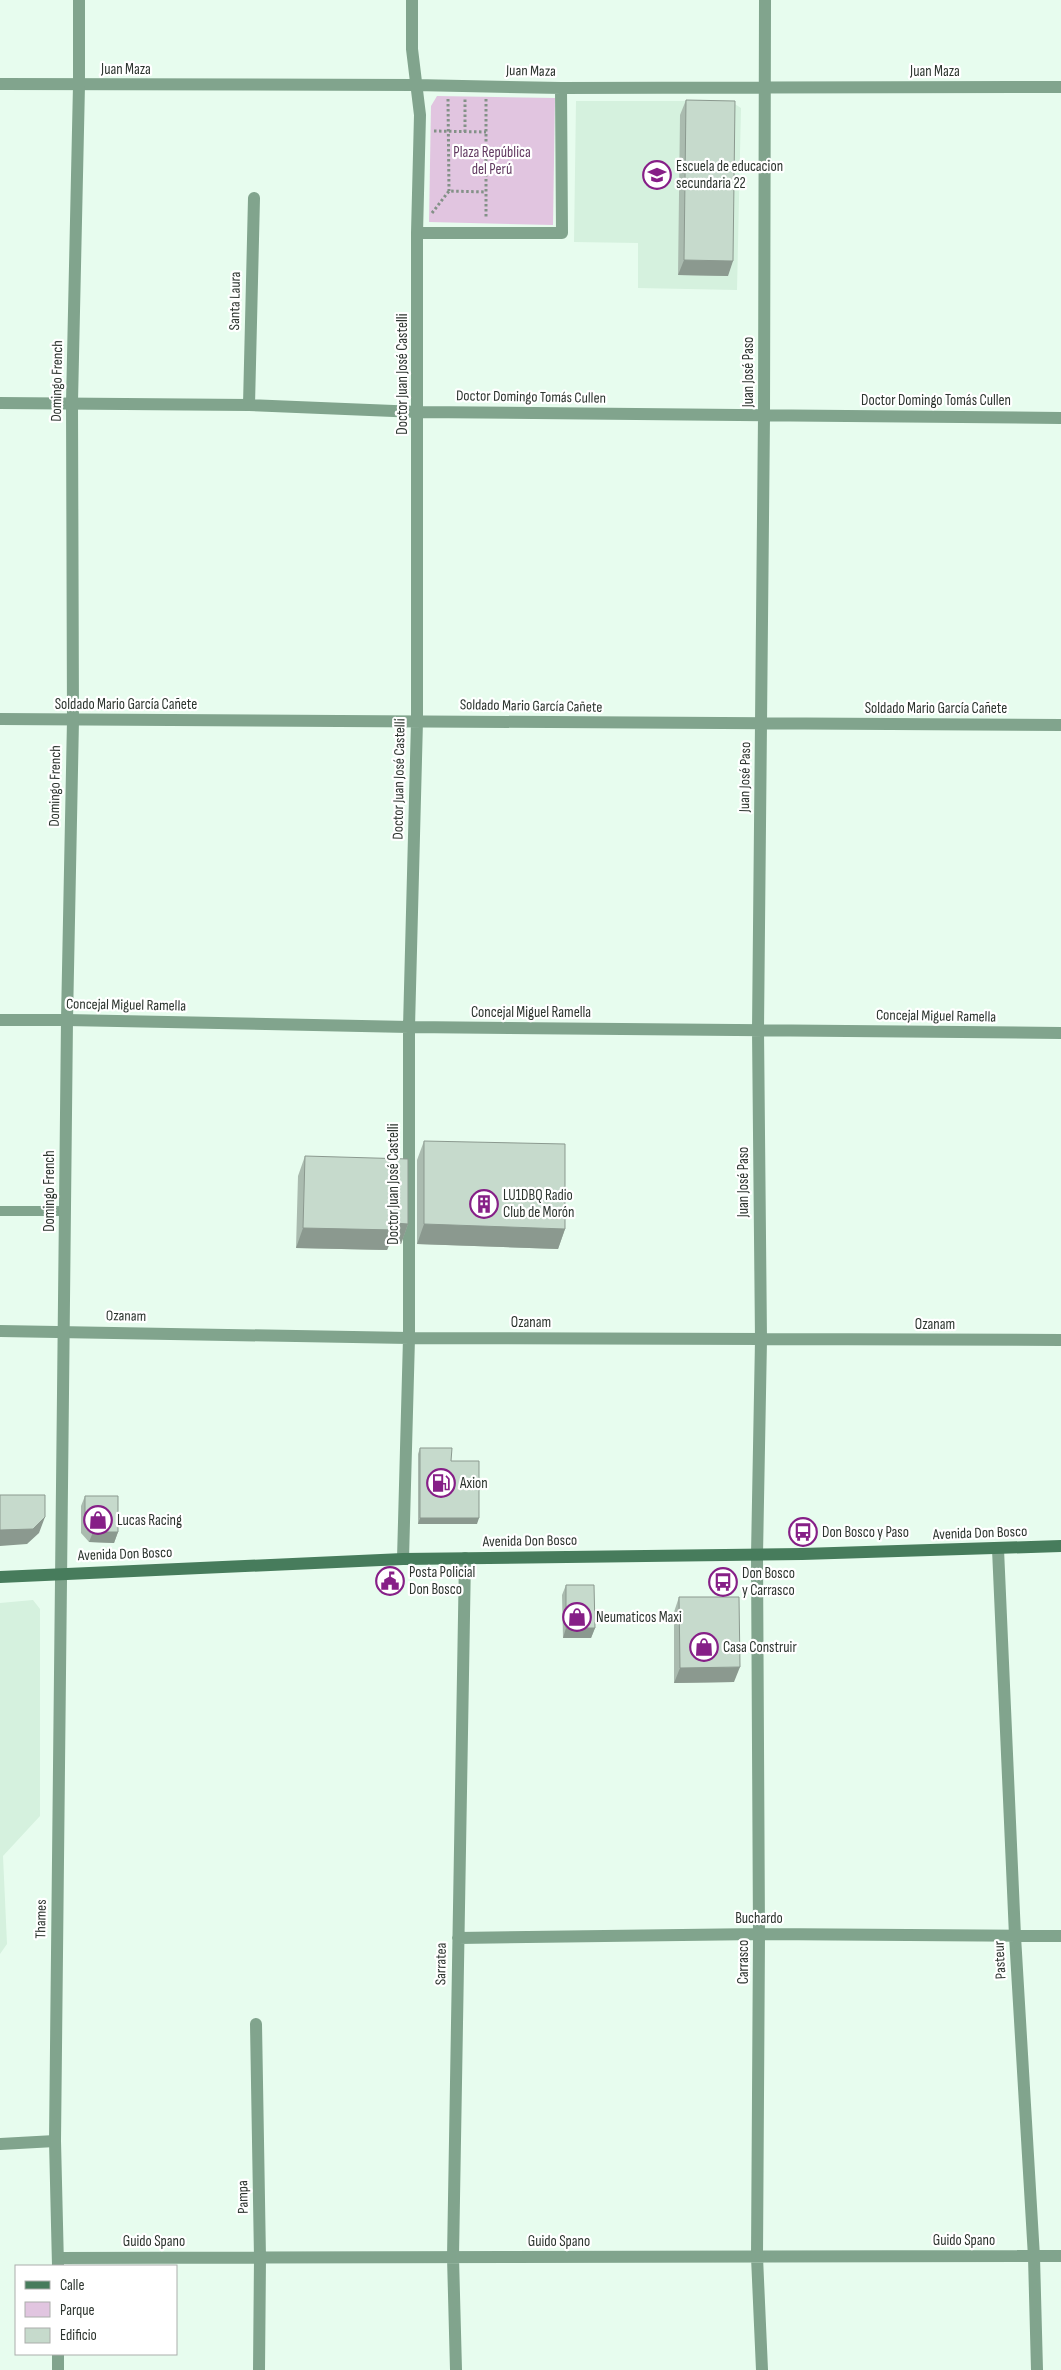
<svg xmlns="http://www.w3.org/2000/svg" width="1061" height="2370" viewBox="0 0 1061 2370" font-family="'Sofia Sans Condensed',sans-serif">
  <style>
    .built { fill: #d5f1de }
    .green { fill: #e1c5e0 }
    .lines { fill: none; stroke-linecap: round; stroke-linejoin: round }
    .path { stroke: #839187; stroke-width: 3; stroke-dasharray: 2.5 2.5; stroke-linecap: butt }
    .service { stroke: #81a48d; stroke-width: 10 }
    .minor { stroke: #81a48d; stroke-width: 12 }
    .tertiary { stroke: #81a48d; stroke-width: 12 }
    .secondary { stroke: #477c5c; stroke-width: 12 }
    .wall { fill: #aabbaf }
    .shaded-wall { fill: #8b998f }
    .building { fill: #c6dacc; stroke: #8b998f }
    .labels { text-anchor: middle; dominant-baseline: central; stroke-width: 4.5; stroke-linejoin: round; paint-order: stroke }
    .street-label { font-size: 15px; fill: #2c342e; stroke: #fff }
    .park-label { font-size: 15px; fill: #613960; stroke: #fff }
    .poi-label { font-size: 15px; fill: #2c342e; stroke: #fff; text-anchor: start }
  </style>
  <rect width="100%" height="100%" fill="#e7fcee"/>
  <path class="built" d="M576,101H730L741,108L737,290L638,288V243L574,242Z
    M33,1600L40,1609V1816L3,1856L7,1944L0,1954V1603Z"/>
  <path class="green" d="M437,96L555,98L553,225L429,222L431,106Z"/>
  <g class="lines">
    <path class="path" d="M448,99L449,191
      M486,99V218
      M434,131L486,132
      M465,132V99
      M432,213L449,191L486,192"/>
    <path class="service" d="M0,1211H65"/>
    <path class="minor" d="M0,84L415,85L561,88L1061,87
      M417,233H562L561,88
      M0,403L249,405L418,412L1061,418
      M249,405L254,198
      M0,719L1061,725
      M0,1020H67L409,1027L1061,1033
      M0,1331L409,1338L1061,1340
      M998,1549L1015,1936L1034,2257L1037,2370
      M403,1559L409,1338V1027L417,721V233L420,115L412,49V0
      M458,1938L759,1934L1061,1936
      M256,2024L260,2258L259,2370
      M0,2144L55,2141
      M58,2258L1061,2256
      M456,2370L453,2257L465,1558
      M762,2370L757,2257L759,1934L757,1555L761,1340L758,1030L764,416L765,0"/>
    <path class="tertiary" d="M58,2266L55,2141L67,1020L73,720L72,402L79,85V0
      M58,2354V2370"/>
    <path class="secondary" d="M0,1577L403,1559L802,1554L1061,1546"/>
  </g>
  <path class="wall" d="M686,100L728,276L678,275L680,115Z
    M424,1141L565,1229L558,1249L417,1244V1160Z
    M305,1156L408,1224L401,1244L390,1243L387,1250L296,1248L298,1176Z
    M420,1448L477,1524H418V1454Z
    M85,1496L118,1532L114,1543L89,1542L81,1533V1506Z
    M566,1585L595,1628L591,1638H563L562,1595Z
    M679,1597L734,1682L674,1683V1612Z"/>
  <path class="shaded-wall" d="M684,260L733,261L728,276L678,275Z
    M395,1223L408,1224L401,1244L390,1243L387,1250L296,1248L303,1228Z
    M424,1224L565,1229L558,1249L417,1244Z
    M45,1517L39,1533L27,1544L0,1546V1530Z
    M420,1518H479L477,1524H418Z
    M93,1532H118L114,1543L89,1542Z
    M566,1628H595L591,1638H563Z
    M740,1667L734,1682L674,1683L680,1668Z"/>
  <path class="building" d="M686,100L735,101L733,261L684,260Z
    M424,1141L565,1144V1229L424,1224Z
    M305,1156L408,1159V1224L395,1223V1230L303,1228Z
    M420,1448H452L451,1461H479V1518H420Z
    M0,1495H45V1517L33,1529L0,1530Z
    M85,1496H118V1532H93L85,1523Z
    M566,1585H594L595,1628H566Z
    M679,1597H739L740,1667L680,1668Z"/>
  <defs>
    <symbol id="school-ring" viewBox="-11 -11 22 22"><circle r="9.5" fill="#fff" stroke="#861f87" stroke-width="1.5"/><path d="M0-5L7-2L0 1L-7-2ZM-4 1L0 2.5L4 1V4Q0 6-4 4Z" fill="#861f87"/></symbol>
    <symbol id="building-ring" viewBox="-11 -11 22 22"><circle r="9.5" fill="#fff" stroke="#861f87" stroke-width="1.5"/><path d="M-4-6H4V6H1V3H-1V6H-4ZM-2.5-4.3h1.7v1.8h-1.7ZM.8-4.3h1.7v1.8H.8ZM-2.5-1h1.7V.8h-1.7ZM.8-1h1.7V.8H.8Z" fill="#861f87"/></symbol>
    <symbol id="fuel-ring" viewBox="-11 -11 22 22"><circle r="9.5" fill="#fff" stroke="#861f87" stroke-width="1.5"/><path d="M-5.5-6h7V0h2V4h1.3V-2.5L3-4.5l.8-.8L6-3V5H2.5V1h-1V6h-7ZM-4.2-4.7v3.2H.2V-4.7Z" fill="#861f87"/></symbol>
    <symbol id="shop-ring" viewBox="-11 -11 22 22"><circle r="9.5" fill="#fff" stroke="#861f87" stroke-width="1.5"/><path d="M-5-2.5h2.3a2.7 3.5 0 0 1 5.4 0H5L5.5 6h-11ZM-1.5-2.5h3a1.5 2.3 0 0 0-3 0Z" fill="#861f87"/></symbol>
    <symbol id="bus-ring" viewBox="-11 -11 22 22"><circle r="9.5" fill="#fff" stroke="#861f87" stroke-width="1.5"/><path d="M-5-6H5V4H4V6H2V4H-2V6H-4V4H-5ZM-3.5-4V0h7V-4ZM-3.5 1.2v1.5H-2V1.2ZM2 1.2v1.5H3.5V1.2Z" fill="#861f87"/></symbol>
    <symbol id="civic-ring" viewBox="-11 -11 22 22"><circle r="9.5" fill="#fff" stroke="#861f87" stroke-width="1.5"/><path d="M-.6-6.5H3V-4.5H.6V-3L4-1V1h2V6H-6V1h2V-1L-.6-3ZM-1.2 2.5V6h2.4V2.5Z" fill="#861f87"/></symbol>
  </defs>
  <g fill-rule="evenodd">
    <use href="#school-ring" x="641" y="159" width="32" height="32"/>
    <use href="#building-ring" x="468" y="1188" width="32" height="32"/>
    <use href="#fuel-ring" x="425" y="1467" width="32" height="32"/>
    <use href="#shop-ring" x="82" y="1504" width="32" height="32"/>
    <use href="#bus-ring" x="787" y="1516" width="32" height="32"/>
    <use href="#civic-ring" x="374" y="1565" width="32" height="32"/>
    <use href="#bus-ring" x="707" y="1566" width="32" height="32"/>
    <use href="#shop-ring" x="561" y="1601" width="32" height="32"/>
    <use href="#shop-ring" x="688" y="1631" width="32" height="32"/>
  </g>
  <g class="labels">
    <g class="street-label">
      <text x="126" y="69">Juan Maza</text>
      <text transform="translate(531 71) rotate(1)">Juan Maza</text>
      <text x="935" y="71">Juan Maza</text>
      <text transform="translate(235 301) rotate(-89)">Santa Laura</text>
      <text transform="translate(748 372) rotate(-90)">Juan José Paso</text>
      <text transform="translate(402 374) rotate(-90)">Doctor Juan José Castelli</text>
      <text transform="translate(57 381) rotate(-89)">Domingo French</text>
      <text transform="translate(531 397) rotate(1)">Doctor Domingo Tomás Cullen</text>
      <text x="936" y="400">Doctor Domingo Tomás Cullen</text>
      <text x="126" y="704">Soldado Mario García Cañete</text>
      <text transform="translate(531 706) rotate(1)">Soldado Mario García Cañete</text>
      <text x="936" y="708">Soldado Mario García Cañete</text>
      <text transform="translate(745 777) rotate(-89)">Juan José Paso</text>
      <text transform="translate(399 779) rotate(-89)">Doctor Juan José Castelli</text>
      <text transform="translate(55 786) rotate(-89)">Domingo French</text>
      <text transform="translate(126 1005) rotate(1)">Concejal Miguel Ramella</text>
      <text x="531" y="1012">Concejal Miguel Ramella</text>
      <text transform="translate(936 1016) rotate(1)">Concejal Miguel Ramella</text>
      <text transform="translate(743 1182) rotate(-90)">Juan José Paso</text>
      <text transform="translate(393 1184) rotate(-90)">Doctor Juan José Castelli</text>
      <text transform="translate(49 1191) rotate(-90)">Domingo French</text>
      <text transform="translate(126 1316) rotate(1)">Ozanam</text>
      <text x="531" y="1322">Ozanam</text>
      <text x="935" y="1324">Ozanam</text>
      <text transform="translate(980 1533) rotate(-2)">Avenida Don Bosco</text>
      <text transform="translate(530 1541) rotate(-1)">Avenida Don Bosco</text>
      <text transform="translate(125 1554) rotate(-2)">Avenida Don Bosco</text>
      <text x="759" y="1918">Buchardo</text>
      <text transform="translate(41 1919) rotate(-89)">Thames</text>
      <text transform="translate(1000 1960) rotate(-93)">Pasteur</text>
      <text transform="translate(743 1962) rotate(-90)">Carrasco</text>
      <text transform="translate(441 1964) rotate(-89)">Sarratea</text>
      <text transform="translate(243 2197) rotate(-91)">Pampa</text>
      <text x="964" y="2240">Guido Spano</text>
      <text x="154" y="2241">Guido Spano</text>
      <text x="559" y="2241">Guido Spano</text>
    </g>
    <g class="park-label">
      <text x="492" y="152">Plaza República<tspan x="492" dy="17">del Perú</tspan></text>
    </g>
    <g class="poi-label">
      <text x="676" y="166">Escuela de educacion<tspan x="676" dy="17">secundaria 22</tspan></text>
      <text x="503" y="1195">LU1DBQ Radio<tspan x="503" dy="17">Club de Morón</tspan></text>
      <text x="460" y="1483">Axion</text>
      <text x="117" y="1520">Lucas Racing</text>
      <text x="822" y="1532">Don Bosco y Paso</text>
      <text x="409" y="1572">Posta Policial<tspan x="409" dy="17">Don Bosco</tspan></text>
      <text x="742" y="1573">Don Bosco<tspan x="742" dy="17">y Carrasco</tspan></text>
      <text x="596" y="1617">Neumaticos Maxi</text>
      <text x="723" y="1647">Casa Construir</text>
    </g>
  </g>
  <rect x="15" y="2265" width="162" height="90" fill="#ffffff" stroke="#abaeab"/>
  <rect x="25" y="2281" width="25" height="8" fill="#477c5c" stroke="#abaeab"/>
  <text x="60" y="2290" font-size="15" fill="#2c342e">Calle</text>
  <rect x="25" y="2302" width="25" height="15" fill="#e1c5e0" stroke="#abaeab"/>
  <text x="60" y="2315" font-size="15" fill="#2c342e">Parque</text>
  <rect x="25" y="2328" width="25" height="15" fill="#c6dacc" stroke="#abaeab"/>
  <text x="60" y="2340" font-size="15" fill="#2c342e">Edificio</text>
</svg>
